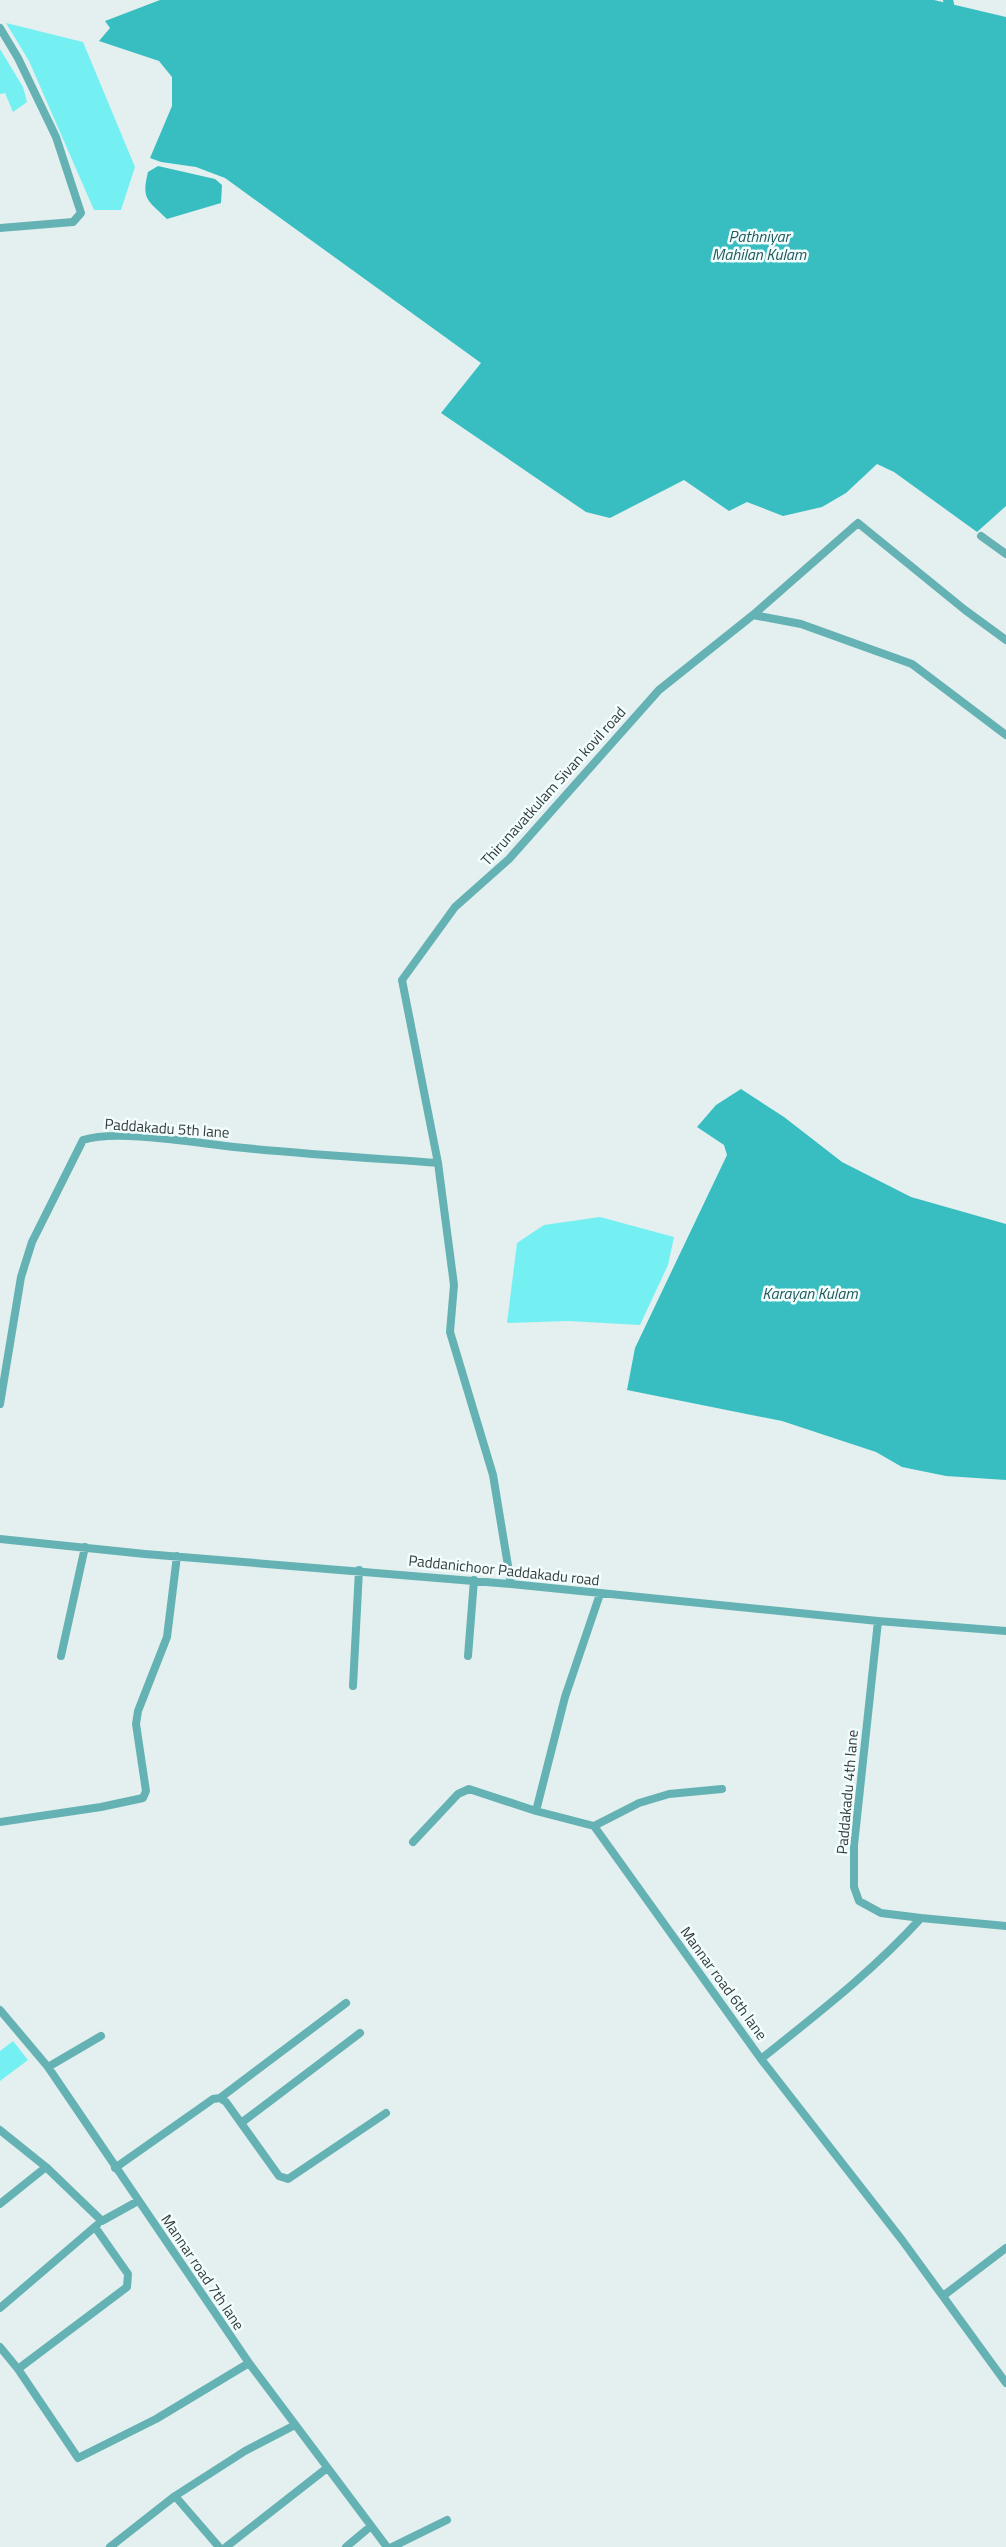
<svg xmlns="http://www.w3.org/2000/svg" width="1006" height="2547" viewBox="0 0 1006 2547" font-family="'Titillium Web',sans-serif">
  <style>
    .green { fill: #74f0f3 }
    .water { fill: #38bec1 }
    .lines { fill: none; stroke-linecap: round; stroke-linejoin: round }
    .canal { stroke: #38bec1; stroke-width: 10 }
    .minor { stroke: #64b2b4; stroke-width: 8 }
    .labels { text-anchor: middle; dominant-baseline: central; stroke-width: 5; stroke-linejoin: round; paint-order: stroke }
    .street-label { font-size: 15px; fill: #363a3a; stroke: #f2fdfd }
    .water-label { font-size: 16px; font-style: italic; fill: #23595b; stroke: #f2fdfd }
  </style>
  <rect width="100%" height="100%" fill="#e4efef"/>
  <path class="green" d="M6,23L83,42L135,167L121,210H94L29,61Z
    M0,49L23,87L27,102L13,112L5,93L0,94Z
    M600,1217L674,1237L668,1265L640,1325L568,1321L507,1323L517,1243L544,1225Z
    M13,2041L28,2060L0,2081V2051Z"/>
  <path class="water" d="M160,0H934L1006,17V506L977,532L894,472L877,464L846,493L822,507L783,516L747,502L729,511L684,480L610,518L586,512L441,413L481,363L225,178L196,167L161,162L150,158L172,106V77L159,61L99,41L110,28L105,21Z
    M158,166L215,179L222,185L221,203L167,219C148,200 141,200 148,172Z
    M741,1089L784,1117L842,1162L911,1197L1006,1224V1480L946,1476L902,1467L876,1452L782,1421L627,1390L635,1348L727,1155L724,1145L697,1127L716,1105Z"/>
  <g class="lines">
    <path class="canal" d="M948,0L949,4"/>
    <path class="minor" d="M0,28L18,58L56,137L81,213L73,222L0,228
      M981,536L1006,554
      M753,615L801,624L912,664L1006,735
      M0,1404L21,1277L32,1242L83,1140C116,1129 196,1143 234,1147C302,1154 370,1158 438,1163
      M0,1539L145,1554L511,1584L878,1621L1006,1631
      M511,1584L493,1475L450,1332L454,1285L438,1163L402,980L455,907L509,859L659,690L753,615L858,523L965,610L1006,640
      M600,1594L565,1697L536,1811L594,1826L761,2059L902,2240L1006,2383
      M878,1621L854,1845V1887L859,1901L881,1913L921,1918
      M61,1656L85,1547
      M468,1656L474,1580
      M353,1686L359,1570
      M0,1822L101,1807L143,1798L146,1791L136,1724L138,1711L167,1637L177,1556
      M594,1826L639,1803L669,1794L722,1789
      M413,1842L458,1794L469,1789L536,1811
      M0,2010L48,2067L249,2363L387,2547
      M761,2059C817,2014 873,1971 921,1918L1006,1926
      M48,2067L101,2036
      M220,2098L346,2003
      M241,2123L360,2033
      M0,2130L46,2167L102,2221L138,2201
      M115,2168L213,2099L220,2098L226,2102L279,2176L288,2179L386,2113
      M0,2204L46,2167
      M943,2296L1006,2248
      M0,2308L97,2225
      M0,2347L18,2369L78,2458L156,2419L249,2363
      M18,2369L127,2287L128,2274L95,2227
      M175,2496L219,2547
      M110,2547L175,2496L245,2451L295,2425
      M226,2547L327,2468
      M346,2547L371,2526
      M392,2547L447,2520"/>
  </g>
  <g class="labels">
    <g class="street-label">
      <text transform="translate(553 786) rotate(-48)">Thirunavatkulam Sivan kovil road</text>
      <text transform="translate(167 1128) rotate(4)">Paddakadu 5th lane</text>
      <text transform="translate(504 1570) rotate(6)">Paddanichoor Paddakadu road</text>
      <text transform="translate(847 1792) rotate(-85)">Paddakadu 4th lane</text>
      <text transform="translate(724 1983) rotate(54)">Mannar road 6th lane</text>
      <text transform="translate(203 2272) rotate(56)">Mannar road 7th lane</text>
    </g>
    <g class="water-label">
      <text x="759" y="236">Pathniyar<tspan x="759" dy="18">Mahilan Kulam</tspan></text>
      <text x="810" y="1293">Karayan Kulam</text>
    </g>
  </g>
</svg>
